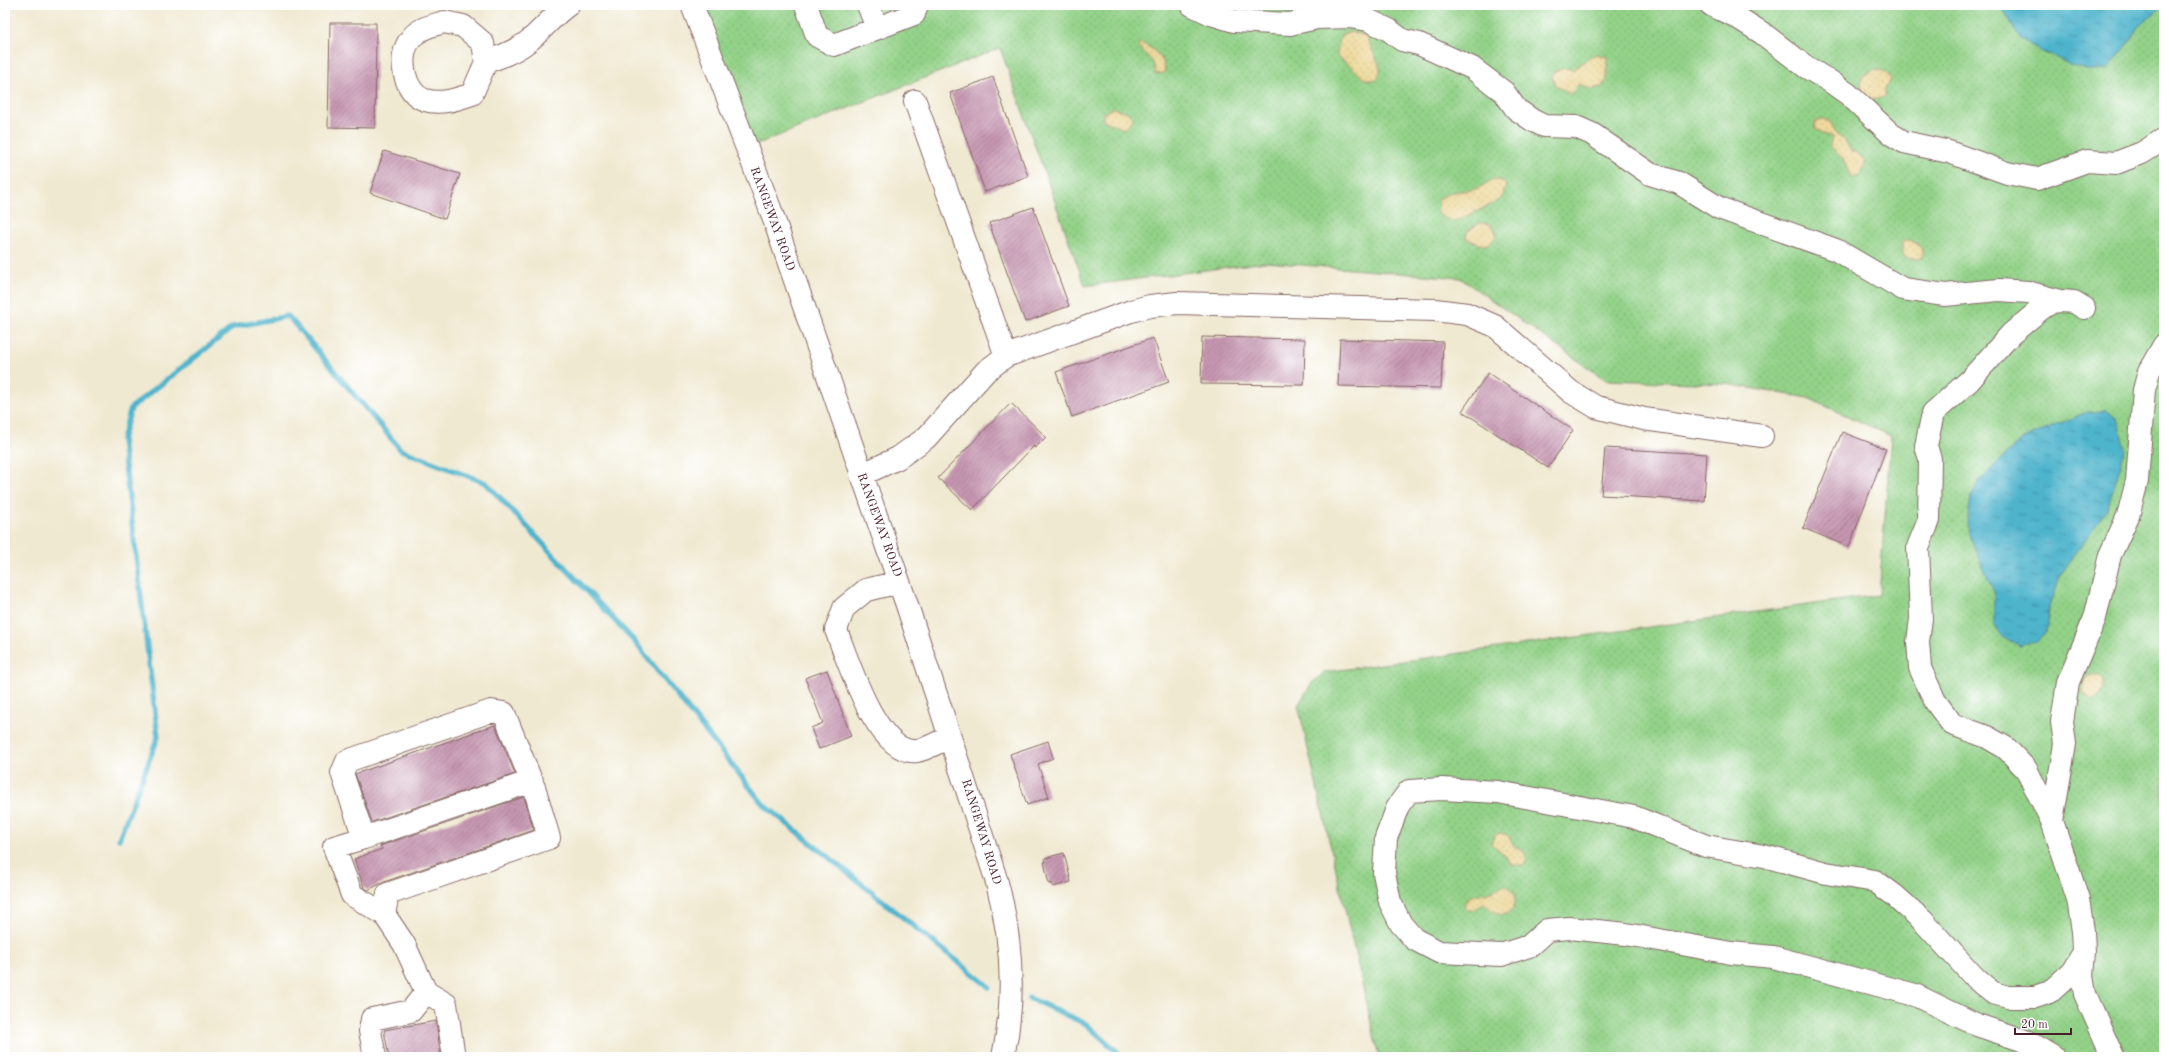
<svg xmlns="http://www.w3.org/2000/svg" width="2169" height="1062" viewBox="0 0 2169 1062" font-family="'Old Standard TT',serif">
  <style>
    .grass { fill: url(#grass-dots); stroke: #6e785a }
    .sand { fill: url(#sand-dots); stroke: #9c7c64 }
    .water { fill: url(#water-ripples); stroke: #4c6a7c }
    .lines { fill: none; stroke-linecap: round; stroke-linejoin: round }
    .stream { stroke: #4db4cc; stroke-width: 5.5 }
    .building { fill: url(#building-hatch) }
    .minor-casing { stroke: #846665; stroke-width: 24 }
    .minor { stroke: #fff; stroke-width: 22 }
    .labels { text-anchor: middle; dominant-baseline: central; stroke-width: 4; stroke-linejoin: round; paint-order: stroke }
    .street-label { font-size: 12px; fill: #4a1f2b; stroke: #fff }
  </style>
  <defs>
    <pattern id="grass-dots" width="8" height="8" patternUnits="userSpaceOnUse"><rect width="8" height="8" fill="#93d288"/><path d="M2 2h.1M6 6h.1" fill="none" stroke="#80b476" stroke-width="1.8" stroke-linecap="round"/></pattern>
    <pattern id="sand-dots" width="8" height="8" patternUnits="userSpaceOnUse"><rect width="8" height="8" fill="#eeda9e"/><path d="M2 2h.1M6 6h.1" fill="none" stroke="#cebb88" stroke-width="1.8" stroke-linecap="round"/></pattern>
    <pattern id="water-ripples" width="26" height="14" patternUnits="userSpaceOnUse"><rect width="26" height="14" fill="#4db4cc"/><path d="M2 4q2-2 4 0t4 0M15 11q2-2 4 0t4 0" fill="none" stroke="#4292a6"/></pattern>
    <pattern id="building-hatch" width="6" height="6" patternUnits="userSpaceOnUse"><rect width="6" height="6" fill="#c696b1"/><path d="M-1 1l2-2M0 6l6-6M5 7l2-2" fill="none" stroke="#a37a90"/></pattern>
  </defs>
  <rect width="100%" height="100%" fill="#fff"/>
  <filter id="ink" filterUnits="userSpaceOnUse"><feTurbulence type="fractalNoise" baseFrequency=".025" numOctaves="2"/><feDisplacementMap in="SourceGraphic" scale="8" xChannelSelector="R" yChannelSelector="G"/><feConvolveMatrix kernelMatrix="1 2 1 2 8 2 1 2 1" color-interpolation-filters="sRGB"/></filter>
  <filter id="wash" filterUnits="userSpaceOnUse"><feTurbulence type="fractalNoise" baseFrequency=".012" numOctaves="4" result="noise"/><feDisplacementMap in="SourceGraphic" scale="16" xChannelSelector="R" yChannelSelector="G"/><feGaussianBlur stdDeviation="0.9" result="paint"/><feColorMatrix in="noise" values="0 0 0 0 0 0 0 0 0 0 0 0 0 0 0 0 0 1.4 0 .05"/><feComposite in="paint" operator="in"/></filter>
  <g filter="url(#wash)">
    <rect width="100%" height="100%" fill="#f0e9d1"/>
    <path class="grass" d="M699,5H2164V1057H1379L1298,705L1312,683L1325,672L1879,595L1891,436L1808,398L1726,384L1606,380L1460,278L1266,262L1085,286L1000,48L755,145Z"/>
    <path class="sand" d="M1353,32C1368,35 1368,41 1374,54C1378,64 1384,69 1376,80C1362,80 1364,78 1354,69C1350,65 1343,61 1338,57L1337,51L1342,34Z
      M1140,43C1151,46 1168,60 1164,73L1156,74L1153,62L1138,46Z
      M1596,54L1607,57V80L1602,87L1590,89L1579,84L1571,94L1555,85L1552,75L1555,71L1566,68L1572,70Z
      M1875,69C1883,70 1887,72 1891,80L1885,88V97L1876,99L1866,98C1861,91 1860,85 1863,76Z
      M1112,108L1127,112L1134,118L1124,129L1103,120V114Z
      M1821,119H1824L1831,123L1836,134L1845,141L1851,151L1857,153L1864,159L1865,166L1859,176L1851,178L1843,159L1830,146L1832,137L1820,133L1815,129V122Z
      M1493,179L1503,181L1506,184L1503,196L1498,201L1461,219L1453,221L1444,218L1438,212V200C1456,187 1462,194 1478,188C1483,186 1488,182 1493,179Z
      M1480,223L1490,224L1496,232V237L1489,244L1482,245L1467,239L1466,236L1468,231Z
      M1908,240C1917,242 1924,248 1922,257L1917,259L1906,258L1902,253V242Z
      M2094,674L2102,678C2107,686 2102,698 2093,700L2083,693L2085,678Z
      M1499,833L1508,835L1514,846L1524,852L1527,859L1523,865H1512L1504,854L1492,844L1495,835Z
      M1505,885C1523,894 1515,918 1498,914C1492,912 1488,906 1483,903L1474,910H1467L1464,905C1469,892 1478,896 1488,892C1494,890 1499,887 1505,885Z"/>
    <path class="water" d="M2001,5H2164L2138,27L2126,47L2107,70H2087L2072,66L2054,56L2044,53L2021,39L2016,32Z
      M2107,411L2118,421L2125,450L2115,484L2107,509L2061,574L2049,606L2048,627L2037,642L2020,646L2003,637L1994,624V592L1973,545L1967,522L1971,498L1980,480L2021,440L2087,412Z"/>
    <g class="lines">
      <path class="stream" d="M119,839L158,737L122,440L131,408L233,327L288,316L401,450L486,483L634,641L763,804L989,987
        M1029,998L1086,1024L1123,1057"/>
    </g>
    <g id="blocks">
      <path class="building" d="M330,23H376L375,128L328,127Z
        M993,77L1028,176L985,192L950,93Z
        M384,151L460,174L445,219L370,193Z
        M1033,207L1069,306L1025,322L989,223Z
        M1202,337L1305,339L1304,385L1201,384Z
        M1153,338L1169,382L1072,417L1056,372Z
        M1340,339L1443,342L1441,388L1338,386Z
        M1488,373L1573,430L1548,468L1462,411Z
        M1011,403L1046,437L1035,448L1034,446L972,510L938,478Z
        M1842,432L1886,449L1849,547L1803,528Z
        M1605,448L1707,454L1704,501L1601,495Z
        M827,670L851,736L819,749L811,728L823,723L805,678Z
        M495,725L515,774L372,822L355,774Z
        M1048,741L1053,758L1038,764L1049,797L1027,805L1010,754Z
        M524,797L534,830L384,882L368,890L364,888L354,859L382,849L380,846Z
        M1064,853L1071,882L1053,887L1052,883L1049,884L1044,862H1046L1045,858Z
        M436,1021L441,1057H389L384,1030Z"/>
    </g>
  </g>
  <g filter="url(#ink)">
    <use href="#blocks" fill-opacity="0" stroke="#846665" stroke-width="1"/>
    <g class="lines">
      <defs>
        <path id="minor" d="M692,5L771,211L908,608L996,879C1012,937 1016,997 1003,1057
          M806,5L817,36L834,45L914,14L917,5
          M868,5L877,28
          M1192,5L1211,14L1234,21L1290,24L1317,18L1350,17L1368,20L1389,30L1402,40L1419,44L1472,68L1504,92L1516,109L1532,120L1544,126L1576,127L1592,134L1650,174L1679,183L1719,208L1836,250L1903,289L1945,295L1999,290L2028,292L2060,301
          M1711,5L1735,16L1762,33L1806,67L1831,82L1848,94L1891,134L1904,142L1949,152L2007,173L2037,179L2087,161L2116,163L2142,153L2164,139
          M444,22L463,26L483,43L486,62L472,94C457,99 441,105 425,100C404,94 397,56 410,40C418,28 431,26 444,22Z
          M486,62C500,57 514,52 526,43C541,32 552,16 568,5
          M915,101L1006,356
          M861,475L898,458L926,438L986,371L1006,356L1131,311L1150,306L1177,303L1435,310L1467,314L1495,326L1571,392L1596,407L1644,419L1762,436
          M899,582L866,590L844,608L836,630C848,660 877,756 917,751C927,749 940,741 950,737
          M2052,821L2026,769L2006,748L1987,737L1952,724L1935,701L1920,668L1918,642L1921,618L1918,547L1929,520L1930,459L1926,446L1933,413L1969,381L2011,334L2041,309L2052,302L2060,301L2074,302L2084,308
          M364,838L532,781
          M384,914L388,894L549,838L535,790L504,713L491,711L347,761L342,773L364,838L334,847L352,895L384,914L404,944L426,992L446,1004L454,1057
          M2084,952L2082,976L2085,994L2113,1057
          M375,1057L370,1031L372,1019L411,1011L426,992
          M2053,1057L2028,1042L1977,1025L1915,995L1773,957L1731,953L1626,934L1569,928L1547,930L1529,946L1501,955L1439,952L1414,939L1401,924L1390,902L1384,873L1386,838L1398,806L1409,791L1442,789L1498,792L1634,817L1706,846L1764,856L1826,873L1875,881L1894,895L1923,921L1976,979L1993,993L2008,997H2035L2050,992L2072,972L2084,952L2083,931L2078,899L2052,821L2065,744L2062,722L2068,682L2095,618L2110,555L2128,516L2137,481L2144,390L2149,371L2164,345"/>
      </defs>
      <use href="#minor" class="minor-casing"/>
      <use href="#minor" class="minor"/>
    </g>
  </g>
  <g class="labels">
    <g class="street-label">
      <text transform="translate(772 219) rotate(70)">RANGEWAY ROAD</text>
      <text transform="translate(879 525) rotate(70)">RANGEWAY ROAD</text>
      <text transform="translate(981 832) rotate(73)">RANGEWAY ROAD</text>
    </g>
  </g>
  <rect width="2169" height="1062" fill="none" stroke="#fff" stroke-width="20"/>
  <path d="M2015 1028v6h56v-6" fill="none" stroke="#4a1f2b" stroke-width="2"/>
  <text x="2021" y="1028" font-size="12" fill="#4a1f2b" stroke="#ffffff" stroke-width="3" paint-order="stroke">20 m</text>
</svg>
